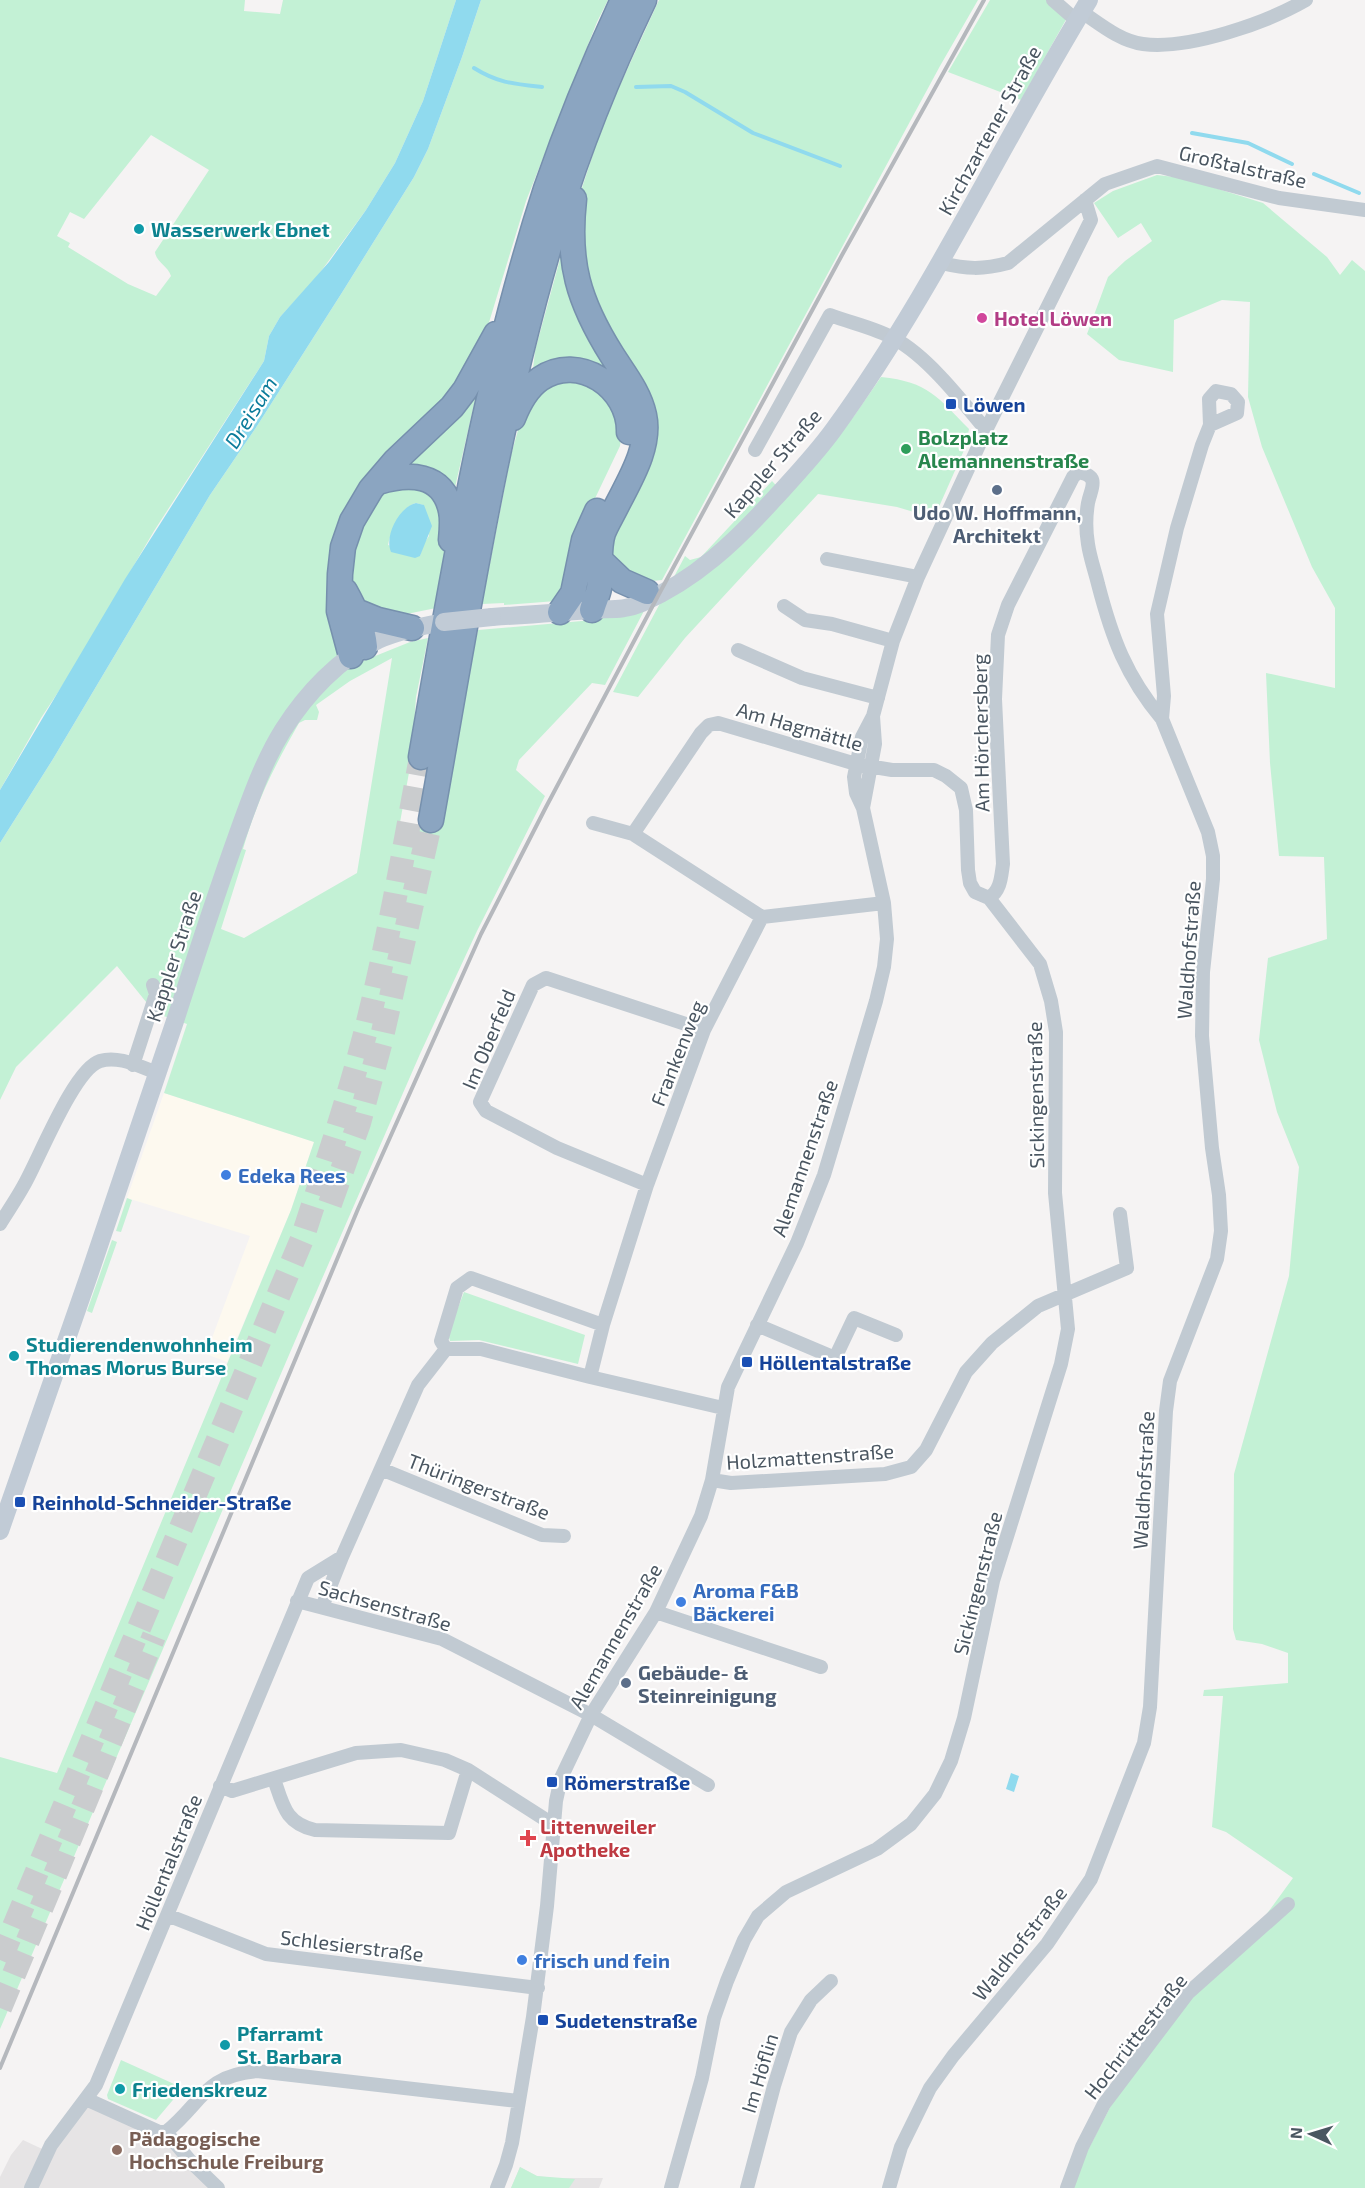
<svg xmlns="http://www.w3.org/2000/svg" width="1365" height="2188" viewBox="0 0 1365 2188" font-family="'Exo 2',sans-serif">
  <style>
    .commercial { fill: #fdf9ef }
    .education { fill: #e6e4e5 }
    .green { fill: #c3f1d5; fill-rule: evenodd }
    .water { fill: #90daee }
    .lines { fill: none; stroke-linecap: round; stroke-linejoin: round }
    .stream { stroke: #90daee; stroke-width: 4 }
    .highway-tunnel { stroke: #caccce; stroke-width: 24; stroke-dasharray: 24 12; stroke-linecap: butt }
    .highway-casing { stroke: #7690ad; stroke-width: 27 }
    .street { stroke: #c1cad2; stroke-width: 14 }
    .secondary { stroke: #c1cbd6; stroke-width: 18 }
    .highway { stroke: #8ba5c1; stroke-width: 24 }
    .rail { stroke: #b5b8bd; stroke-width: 4 }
    .secondary-bridge { stroke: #c1cbd6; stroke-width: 18 }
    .culture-dot { fill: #0f9aa8; stroke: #fff; stroke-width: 2 }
    .hotel-dot { fill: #d1479c; stroke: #fff; stroke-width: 2 }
    .transit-dot { fill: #1a4fb4; stroke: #fff; stroke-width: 2 }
    .leisure-dot { fill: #2e9e5b; stroke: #fff; stroke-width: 2 }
    .service-dot { fill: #5c6f8a; stroke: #fff; stroke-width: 2 }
    .shop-dot { fill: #3f7fe0; stroke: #fff; stroke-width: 2 }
    .health-dot { fill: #e0444e; stroke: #fff; stroke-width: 2 }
    .education-dot { fill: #8d6e63; stroke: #fff; stroke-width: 2 }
    .labels { text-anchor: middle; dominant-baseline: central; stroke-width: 4.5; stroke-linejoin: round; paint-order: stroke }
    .street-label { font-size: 20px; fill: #4a5661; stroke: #fff }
    .culture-label { font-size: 20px; font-weight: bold; fill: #0d838f; stroke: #fff; text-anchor: start }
    .hotel-label { font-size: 20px; font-weight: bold; fill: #b23c85; stroke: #fff; text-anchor: start }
    .transit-label { font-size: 20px; font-weight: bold; fill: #164399; stroke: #fff; text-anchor: start }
    .leisure-label { font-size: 20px; font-weight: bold; fill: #27864d; stroke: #fff; text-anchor: start }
    .service-label { font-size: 20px; font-weight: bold; fill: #4e5e75; stroke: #fff }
    .shop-label { font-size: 20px; font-weight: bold; fill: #366cbe; stroke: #fff; text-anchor: start }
    .health-label { font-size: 20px; font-weight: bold; fill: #be3a42; stroke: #fff; text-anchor: start }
    .education-label { font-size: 20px; font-weight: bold; fill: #785e54; stroke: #fff; text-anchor: start }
    .water-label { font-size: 21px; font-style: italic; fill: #0c7c9b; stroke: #fff }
  </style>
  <rect width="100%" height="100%" fill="#f5f3f3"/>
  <path class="commercial" d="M164,1093L314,1142L291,1210L227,1362L206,1354L250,1236L127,1198Z"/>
  <path class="education" d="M89,2107L179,2145L222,2188H0V2177L11,2155L23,2140L53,2154L79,2112Z
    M520,2167L537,2176L555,2178H603L599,2188H511Z"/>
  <path class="green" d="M0,0H245L244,11L280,14L283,0H456L423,101L395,163L366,210L316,278L280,317L269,336L264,361L154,531L70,674L41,718L0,790ZM151,135L209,170L155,252C156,262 168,266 171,276L156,296L128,284L68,247L70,243L57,236L70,212L84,219Z
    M481,0H608L597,22L526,201L480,352L456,391L348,505V667L410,642L428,638L416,697L412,756L397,839L416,842L420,818L473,653L478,630L582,621L645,609L605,685L592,683L519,760L516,770L545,796L477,931L420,1054L301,1327L0,2029V1757L57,1773L291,1210L314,1142L164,1093L187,1024L155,1013L117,966L16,1067L0,1100V843L53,759L210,495L257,426L343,291L414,177L428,149L462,57ZM392,658L357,873L244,938L221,929L246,850L243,849C257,800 274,767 299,723L305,720H317L319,712L316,705L350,681Z
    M659,0H978L940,66L662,580L641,582L606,554L646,453L586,293L580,194L604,120Z
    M990,0H1048L1068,16L1021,100L948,72Z
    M1157,175L1183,178L1263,203L1327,257L1340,275L1352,260L1365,271V2188H1071L1077,2171L1117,2094L1193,1991L1263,1919L1293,1878L1226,1832L1212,1827L1223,1696H1203L1204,1690L1288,1683V1653L1262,1644L1236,1640L1233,1629L1234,1474L1289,1276L1299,1167L1277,1112L1259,1040L1268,958L1327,939L1324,857L1279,856L1270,763L1266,673L1335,688V608L1312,567L1262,447L1248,397L1250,302L1222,300L1174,320L1173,372L1119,360L1087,334L1108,277L1125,261L1152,241L1141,223L1118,238L1094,203L1113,191Z
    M563,248L566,249C569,274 574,298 585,320C603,357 643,391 641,435C639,464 614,501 600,527C593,549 592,568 593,592L589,591C587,576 588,561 590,546C609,498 662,436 621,387C610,374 596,365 578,363C562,361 548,369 533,369L535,351Z
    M881,377C929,382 937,397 969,429L965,448L934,518L897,507L818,494L685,638L638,697L613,692L685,556L690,560L701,557L772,481L785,495L854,416Z
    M572,378L603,390L622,431L620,446L579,532L572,576L556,601L504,605V603L482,604L511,455L522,416L548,383Z
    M478,387L453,496L400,464Z
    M387,486L432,489L449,529L436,608L392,617L372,612L351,588L353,538ZM416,503L423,505L429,536L424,543L420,556L388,545C391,531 400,507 416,503Z
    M127,1198L132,1200L121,1232L116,1231Z
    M112,1240L117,1242L92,1313L87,1311Z
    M464,1292L585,1335L578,1364L479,1340L450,1341L448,1334Z
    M121,2060L183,2088L156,2120L108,2099L107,2095Z
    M520,2167L537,2176L575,2179L569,2188H511Z"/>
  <path class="water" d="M456,0H481L462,57L428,149L414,177L343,291L257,426L210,495L53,759L0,843V790L125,579L264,361L269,336L280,317L329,262L366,210L395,163L423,101Z
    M416,503L424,505L432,526L420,556L415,558L391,552C384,536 399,507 416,503Z
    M1011,1773L1019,1776L1014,1792L1006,1789Z"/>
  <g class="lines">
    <path class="stream" d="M474,68C498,83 514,84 542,87
      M636,87L671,86L685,92L753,133L840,166
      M1192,133L1248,143L1292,164
      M1314,174L1359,193"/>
    <path class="highway-tunnel" d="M330,1204L359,1123L381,1041L431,820
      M0,1960L302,1239C324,1171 347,1104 365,1034C388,943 404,849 421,757
      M0,2008L154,1636"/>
    <defs>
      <path id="highway" d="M574,199C567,262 578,301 612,355C624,374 639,392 644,415C651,447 629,481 615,509C611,517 606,525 603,533C597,552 602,570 599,588C598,595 594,602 592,610
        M513,418C519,403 527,388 540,379C579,352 630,388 629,432
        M378,482C408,473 443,472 451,511C453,520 452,530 451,540
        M599,559L622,581L647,592
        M345,591C355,609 363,626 365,647
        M356,611L378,620L412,628
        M560,612L573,593L584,540L597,511
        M351,656L339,611L340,574L343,547L352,521L371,489L395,461L452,407L465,390L496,334
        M421,757C454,567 486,373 546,189C568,125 594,62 623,0
        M431,820C467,619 497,416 557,220C580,144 610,71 644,0"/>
    </defs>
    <use href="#highway" class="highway-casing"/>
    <path class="street" d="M1053,0L1077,21
      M1082,12C1100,24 1120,41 1143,44C1189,50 1266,23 1306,0
      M941,263C967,269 982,270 1008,263L1105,184L1157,166L1279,198L1365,210
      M755,450L830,315C851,323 876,328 895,339C928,357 962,401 986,430
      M827,559L918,577
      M784,606L805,620L832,624L893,641
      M738,650L802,678L878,698
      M1162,719L1164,696L1157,614L1177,528L1202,445L1210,425L1209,399L1216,391L1231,394L1238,402L1237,413L1210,425
      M863,808L875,744L873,716
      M593,823L633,834
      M762,917L633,834L701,733L709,725L718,723L856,764L892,770H934L946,776L961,788L966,810L968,870L970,883L975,892L989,898
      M762,917L884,903
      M133,1065L156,994L153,985
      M647,1185L557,1148L486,1111L480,1102L533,985L546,978L704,1030
      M0,1224C8,1211 17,1198 24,1185C39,1159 74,1069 100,1061C119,1055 140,1067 158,1073
      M757,1325L835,1358L854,1318L896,1335
      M446,1349L441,1341L457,1288L471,1278L603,1325
      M590,1377L603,1325L647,1185L704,1030L762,917
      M381,1469L542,1535L564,1536
      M712,1480L731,1483L885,1474L911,1467L926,1450L966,1372L992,1343L1038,1306L1127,1268L1120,1214
      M297,1601L442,1639L591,1715L708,1785
      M322,1607L342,1557
      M656,1612L821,1667
      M274,1779C283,1805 285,1823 315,1830L449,1833L468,1770
      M220,1786L232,1791L356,1753L401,1750L445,1760L468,1770L554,1825
      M167,1915L266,1954L538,1988
      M86,2099L159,2132H166
      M166,2132C203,2102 203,2076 257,2071L518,2101
      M166,2132L192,2163L218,2188
      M31,2188L51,2145L96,2085L308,1578L342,1557L418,1385L446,1349H481L590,1377L723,1408
      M497,2188L506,2165L512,2143L533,2017L547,1906L556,1801L561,1778L591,1715L656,1612L701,1516L712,1480L728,1387L797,1243L824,1175L876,1001L884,967L887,939L884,903L863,808L856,793L854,777L862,737L873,716L893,641L918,577L986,430L1091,220L1085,200
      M671,2188L702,2078L714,2018L727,1981L744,1940L758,1916L786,1892L877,1849L911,1824L935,1794L951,1761L964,1718L993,1581L1061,1364L1068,1329L1055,1193L1056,1032L1051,1001L1040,964L989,898
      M747,2188L774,2086L791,2032L811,2000L831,1981
      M889,2188L901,2147L930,2088L953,2056L1047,1944L1091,1879L1144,1743L1150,1707L1166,1411L1170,1381L1217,1259L1221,1231L1219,1195L1212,1148L1202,1036L1203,972L1213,879V856L1208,832L1162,719C1126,676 1112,638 1098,584C1095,571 1090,558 1088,544C1086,532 1086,515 1088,503C1091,488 1101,476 1078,472L1073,477L1008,605L998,635L995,699L1003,864C1001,877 1001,890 989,898
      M1067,2188L1082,2147L1104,2104L1188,1993L1288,1904"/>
    <path class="secondary" d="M492,617C524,615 556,613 588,610C609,608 621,612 642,603C695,580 736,541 774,499C795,476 816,454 834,429C932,294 1002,142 1089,0
      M0,1531C60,1361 118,1192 175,1021C195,959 215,897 237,836C250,800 263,762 283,730C306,694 339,658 378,640C399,631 422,626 444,622"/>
    <use href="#highway" class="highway"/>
    <path class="rail" d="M0,2068L358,1209L481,934L546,807L659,594L842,255L984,0"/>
    <path class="secondary-bridge" d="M444,622L492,617"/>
  </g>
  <g class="culture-dot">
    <circle cx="139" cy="229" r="6"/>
    <circle cx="14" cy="1356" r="6"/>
    <circle cx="225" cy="2045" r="6"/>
    <circle cx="120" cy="2089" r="6"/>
  </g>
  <circle class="hotel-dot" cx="982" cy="318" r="6"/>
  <g class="transit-dot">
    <rect x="945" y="398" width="12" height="12" rx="3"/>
    <rect x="741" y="1356" width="12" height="12" rx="3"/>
    <rect x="14" y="1496" width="12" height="12" rx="3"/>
    <rect x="546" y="1776" width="12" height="12" rx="3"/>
    <rect x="537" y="2014" width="12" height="12" rx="3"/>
  </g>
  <circle class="leisure-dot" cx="906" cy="449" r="6"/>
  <g class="service-dot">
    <circle cx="997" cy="490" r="6"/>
    <circle cx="626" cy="1683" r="6"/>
  </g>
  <g class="shop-dot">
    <circle cx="226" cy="1175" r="6"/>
    <circle cx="681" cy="1602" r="6"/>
    <circle cx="522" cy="1960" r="6"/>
  </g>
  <path class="health-dot" d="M525 1829h6v6h6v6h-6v6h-6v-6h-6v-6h6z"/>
  <circle class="education-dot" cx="117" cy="2150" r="6"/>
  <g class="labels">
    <g class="street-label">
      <text transform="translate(989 130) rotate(-61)">Kirchzartener Straße</text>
      <text transform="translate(1243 166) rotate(13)">Großtalstraße</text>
      <text transform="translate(772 463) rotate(-49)">Kappler Straße</text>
      <text transform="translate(800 726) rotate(16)">Am Hagmättle</text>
      <text transform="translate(980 733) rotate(-91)">Am Hörchersberg</text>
      <text transform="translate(1188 950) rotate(-86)">Waldhofstraße</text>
      <text transform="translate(173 956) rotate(-72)">Kappler Straße</text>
      <text transform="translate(488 1039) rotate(-67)">Im Oberfeld</text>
      <text transform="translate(677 1053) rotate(-68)">Frankenweg</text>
      <text transform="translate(1035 1095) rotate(-91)">Sickingenstraße</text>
      <text transform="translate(804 1158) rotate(-71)">Alemannenstraße</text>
      <text transform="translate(810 1456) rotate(-4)">Holzmattenstraße</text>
      <text transform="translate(1143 1480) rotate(-87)">Waldhofstraße</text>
      <text transform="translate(479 1486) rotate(21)">Thüringerstraße</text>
      <text transform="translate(977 1583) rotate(-76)">Sickingenstraße</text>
      <text transform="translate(385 1605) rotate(16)">Sachsenstraße</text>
      <text transform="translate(615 1636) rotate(-60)">Alemannenstraße</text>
      <text transform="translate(168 1862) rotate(-68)">Höllentalstraße</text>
      <text transform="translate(1019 1943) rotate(-52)">Waldhofstraße</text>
      <text transform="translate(352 1945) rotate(7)">Schlesierstraße</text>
      <text transform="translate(1135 2036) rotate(-52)">Hochrüttestraße</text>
      <text transform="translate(759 2073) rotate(-73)">Im Höflin</text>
    </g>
    <g class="culture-label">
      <text x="151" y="229">Wasserwerk Ebnet</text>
      <text x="26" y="1344">Studierendenwohnheim<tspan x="26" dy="23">Thomas Morus Burse</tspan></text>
      <text x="237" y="2033">Pfarramt<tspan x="237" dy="23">St. Barbara</tspan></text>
      <text x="132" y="2089">Friedenskreuz</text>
    </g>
    <g class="hotel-label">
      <text x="994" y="318">Hotel Löwen</text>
    </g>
    <g class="transit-label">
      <text x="963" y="404">Löwen</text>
      <text x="759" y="1362">Höllentalstraße</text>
      <text x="32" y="1502">Reinhold-Schneider-Straße</text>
      <text x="564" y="1782">Römerstraße</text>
      <text x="555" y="2020">Sudetenstraße</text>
    </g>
    <g class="leisure-label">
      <text x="918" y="437">Bolzplatz<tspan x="918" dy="23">Alemannenstraße</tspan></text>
    </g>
    <g class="service-label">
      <text x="997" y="512">Udo W. Hoffmann,<tspan x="997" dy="23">Architekt</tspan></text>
      <text x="638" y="1672" text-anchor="start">Gebäude- &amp;<tspan x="638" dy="23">Steinreinigung</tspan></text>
    </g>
    <g class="shop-label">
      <text x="238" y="1175">Edeka Rees</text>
      <text x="693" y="1590">Aroma F&amp;B<tspan x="693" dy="23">Bäckerei</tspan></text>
      <text x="534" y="1960">frisch und fein</text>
    </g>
    <g class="health-label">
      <text x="540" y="1826">Littenweiler<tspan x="540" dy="23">Apotheke</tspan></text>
    </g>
    <g class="education-label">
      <text x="129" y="2138">Pädagogische<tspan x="129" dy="23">Hochschule Freiburg</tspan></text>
    </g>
    <g class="water-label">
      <text transform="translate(250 412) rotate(-58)">Dreisam</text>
    </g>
  </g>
  <g transform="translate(1311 2134) rotate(274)" stroke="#ffffff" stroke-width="4.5" paint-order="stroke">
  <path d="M0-4.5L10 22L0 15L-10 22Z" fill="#4a5661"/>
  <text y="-9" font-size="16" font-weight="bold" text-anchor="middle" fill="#4a5661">N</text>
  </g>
</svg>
